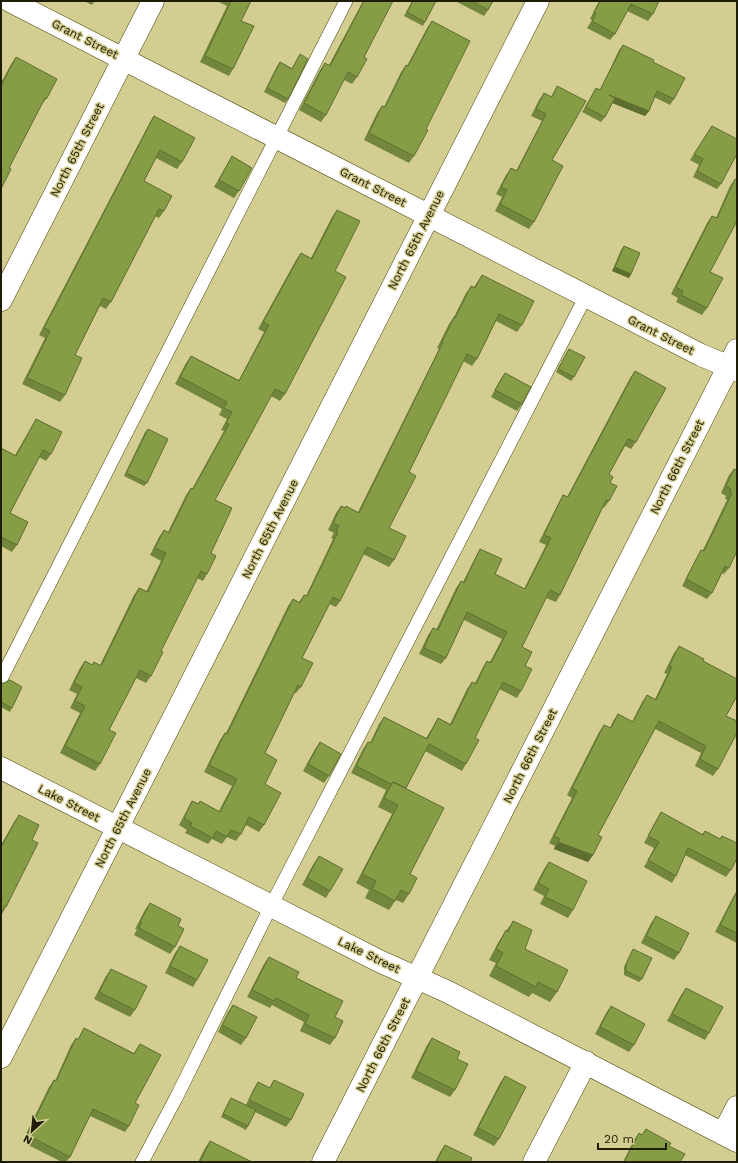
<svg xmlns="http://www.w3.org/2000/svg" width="738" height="1163" viewBox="0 0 738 1163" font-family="'Work Sans',sans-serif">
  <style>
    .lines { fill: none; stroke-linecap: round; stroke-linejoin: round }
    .service-casing { stroke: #4e470a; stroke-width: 14 }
    .minor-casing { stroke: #4e470a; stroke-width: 23 }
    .tertiary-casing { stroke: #4e470a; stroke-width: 23 }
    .service { stroke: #fff; stroke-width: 13 }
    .minor { stroke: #fff; stroke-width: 22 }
    .tertiary { stroke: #fff; stroke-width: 22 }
    .wall { fill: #73873c }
    .shaded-wall { fill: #5e6e31 }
    .building { fill: #869d46; stroke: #5e6e31 }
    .labels { text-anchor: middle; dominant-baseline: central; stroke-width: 3; stroke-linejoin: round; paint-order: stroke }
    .street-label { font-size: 12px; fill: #1f1c05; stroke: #d4cd92 }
  </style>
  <rect width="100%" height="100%" fill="#d4cd92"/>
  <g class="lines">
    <defs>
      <path id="service" d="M1,679L346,1
        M142,1162L176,1098L271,906L586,296"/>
      <path id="minor" d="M10,1L701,355L737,370
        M1,300L153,1
        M1,768L379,961L446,991L737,1141
        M1,1057L538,1
        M723,1134L737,1107
        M534,1162L586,1062"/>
      <path id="tertiary" d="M323,1162L737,350"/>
    </defs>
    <use href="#service" class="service-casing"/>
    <use href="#minor" class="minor-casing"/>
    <use href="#tertiary" class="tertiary-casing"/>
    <use href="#service" class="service"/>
    <use href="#minor" class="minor"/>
    <use href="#tertiary" class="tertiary"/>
  </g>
  <path class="wall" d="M84,1H95L92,5Z
    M220,1H251L241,21L233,69L229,76L200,62L227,6L219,2Z
    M363,1H393L364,57L357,77L352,84L344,80L326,115L321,122L299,110L320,70L325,63L329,65Z
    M412,1H436L423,26L404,16Z
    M455,1H493L488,10L484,16Z
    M599,1H659L653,14L648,21L627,11L615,34L610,40L587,28L592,20L590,19Z
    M432,21L426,129L414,156L409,163L364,140L377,113L382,106L384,107L401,72L406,65L407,66L427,28Z
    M623,45L653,62L674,99L670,105L654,97L649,111L645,116L612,103L605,117L601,122L582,112L593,93L596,88L600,90L619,50Z
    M300,54L288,99L285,103L264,92L277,66L280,62L292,68Z
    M16,57L47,98L41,105L9,168L1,189V83L11,64Z
    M557,86L552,160L534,222L529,229L495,211L502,197L496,194L506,175L511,168L516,171L542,121L531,116L539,100L544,93L551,97Z
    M154,116L182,162L177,169L156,158L144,181L164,211L159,218L155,216L111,302L106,309L100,306L75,355L65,395L60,402L22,384L45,338L39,335L150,122Z
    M712,126L721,184L717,189L693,177L699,165L690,160Z
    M232,156L239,191L234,198L214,187L228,163Z
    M735,179L710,272L707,308L702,315L676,302L678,298L671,294L707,223L712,216L716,218L730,186Z
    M337,210L335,271L285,394L280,401L271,396L215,500L211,553L207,574L203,581L197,578L161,651L151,676L146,683L136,678L109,730L100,764L95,771L60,753L80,713L70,708L77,694L69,690L80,668L85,661L92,665L94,662L100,665L134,595L139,588L146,592L161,561L150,555L159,537L164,530L168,532L186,495L191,488L192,489L224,431L221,430L227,419L219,415L222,409L175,384L186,363L191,356L239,380L264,332L258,329L296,260L301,253L311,258L332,217Z
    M624,246L631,274L629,278L612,271L621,250Z
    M482,275L522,325L517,332L496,321L477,359L472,366L463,361L409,472L389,528L394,560L389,567L363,554L340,601L336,607L329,604L302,658L301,687L296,693H294L265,753L264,825L259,832L246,825L241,834L236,841L227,837L222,844L212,839L208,844L185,833L187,830L179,825L188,808L192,801L198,804L200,801L219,811L232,786L204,772L220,740L225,733H226L288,606L293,599L299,602L304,595L306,596L333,539L331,538L334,533L328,530L336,513L341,506L358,512L439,349L437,348L449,324L454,317L466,293L471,286L474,287Z
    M569,349L574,377L571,381L556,372Z
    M635,371L636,442L631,449L625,446L609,474L610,483L609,501L604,508L603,507L560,595L556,602L546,598L522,647L525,666L521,691L517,698L499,689L475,738L466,764L462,771L425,751L406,788L410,874L409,894L403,903L396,900L389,910L365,898L369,890L356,883L392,814L378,807L386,790L351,773L363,749L368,742L370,743L379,724L384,717L426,738L434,725L438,718L450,724L467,689L472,682L475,683L483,667L487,661L490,662L502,639L464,620L446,658L441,664L419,654L428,635L433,628L436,630L456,588L461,581L463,582L476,556L480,549L495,574L524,589L546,545L539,542L559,502L563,495L567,497L630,378Z
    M505,373L522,404L517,411L491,397L500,380Z
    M36,419L51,454L46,461L39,457L10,513L17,545L12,552L1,546V448L15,455L32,426Z
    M148,429L147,483L144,486L124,476L145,432Z
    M734,469L729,568L724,574L722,573L712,593L707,599L682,586L697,557L701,550H703L727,500L725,499L726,496L721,493L729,475Z
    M679,646L703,661L726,716L718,769L713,776L695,766L701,753L655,729L598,835L593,855L588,862L554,849L555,846L549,843L572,798L567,795L599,732L604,725L610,728L613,721L618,714L632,722L642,702L647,695L655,699L667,674L664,673L674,653Z
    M1,683L12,708L10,712L1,707Z
    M320,742L329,776L324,783L303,771L315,749Z
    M661,812L702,834L705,831L720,839L722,836L731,870L726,877L685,855L676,876L672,883L644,867L654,848L644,843L657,819Z
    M19,815L32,840L6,907L2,914L1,845L14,822Z
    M319,856L330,891L326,898L302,885L314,863Z
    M549,862L573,910L568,918L540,904L544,896L533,890L544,869Z
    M737,891V943L715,932L733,897Z
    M150,903L178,926L175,947L170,954L134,935L137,929H135L145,910Z
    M656,916L679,953L674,960L641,943L651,923Z
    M513,921L525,949L557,992L550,1002L532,993L529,997L489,976L496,963L489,960L499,941Z
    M180,946L197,980L193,987L165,973L175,953Z
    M633,949L642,979L639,982L624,975V967Z
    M269,957L296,978L335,1017V1038L330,1045L300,1031L304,1022L272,1005L270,1008L247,997L264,964Z
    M111,969L135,1010L130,1017L94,999L106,976Z
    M686,988L709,1033L705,1040L667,1021L681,995Z
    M233,1005L246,1038L241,1045L218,1032L228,1012Z
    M611,1006L634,1045L629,1052L595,1034L606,1013Z
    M84,1028L134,1053L140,1044L135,1103L129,1126L125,1132L90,1116L70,1157L66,1162H62L22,1142L49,1087L54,1080L55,1081L71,1045L76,1038L78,1039Z
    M432,1038L457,1059L455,1090L450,1097L411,1078L427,1045Z
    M505,1076L499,1139L494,1146L473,1135L500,1083Z
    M274,1080L291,1120L286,1127L255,1112L246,1130L221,1117L229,1101L231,1098L246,1105L253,1090L258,1082L269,1088Z
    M646,1129L669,1146L680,1162H623L634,1140L639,1133L642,1135Z
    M210,1141L252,1162H198L205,1148Z
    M445,1145L470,1162H435L440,1152Z"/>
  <path class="shaded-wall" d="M609,95L649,111L645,116L605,100Z
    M615,267L631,274L629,278L612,271Z
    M558,842L593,855L588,862L554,849Z"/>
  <path class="building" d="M231,1H251L241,21L254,26L233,69L205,56Z
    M364,1H393L364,57L367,59L357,77L348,72L326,115L304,103L325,63L330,66Z
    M413,1H436L425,22L407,12Z
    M472,1H493L488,10Z
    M600,1H659L653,14L631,4L615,34L592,21L596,13L594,12Z
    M432,21L470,41L426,129L428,130L414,156L369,133L382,106L385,107L406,65L408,66Z
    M623,45L654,60L653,62L685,78L674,99L657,91L649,111L609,95L615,98L605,117L586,107L596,88L600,90Z
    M300,54L308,59L288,99L267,88L280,62L292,69Z
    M16,57L57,79L47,98H45L9,168L11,169L1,189V86Z
    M557,86L586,101L552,160L563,166L534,222L500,204L507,190L501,187L511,168L517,171L546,114L536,109L544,93L552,97Z
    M154,116L195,138L182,162L160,150L144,181L172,196L164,211L159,209L111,302L103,298L75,355L82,358L65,395L27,378L50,331L44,328Z
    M712,126L737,139V154L721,184L697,171L703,159L694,154Z
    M232,156L252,168L239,191L219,180Z
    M735,179L737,180V221L710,272L723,278L707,308L681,295L683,291L676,287L712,216L717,218Z
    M337,210L360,221L335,271L346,277L285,394L275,389L215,500L232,508L211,553L216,556L207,574L201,571L161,651L163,652L151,676L140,670L109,730L116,733L100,764L65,746L85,706L75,701L82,687L74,683L85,661L92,665L94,662L101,666L139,588L148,592L166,553L155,548L164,530L169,533L191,488L193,489L229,424L226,423L232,412L224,408L227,402L180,377L191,356L239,381L269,325L263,322L301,253L312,259Z
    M624,246L640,253L631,274L615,267Z
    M482,275L534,301L522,325L499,314L477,359L467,354L409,472L416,476L389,528L406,536L394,560L367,547L340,601L333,597L302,658L313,663L301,687L298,685L265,753L277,760L265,784L281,793L264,825L249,817L241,834L231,830L227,837L216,831L213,838L190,826L192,823L184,818L192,801L199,804L200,801L220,812L237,779L209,765L225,733L227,734L293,599L300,603L304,595L307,596L338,532L336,531L339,526L333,523L341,506L345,508L346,506L359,513L443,342H442L454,317L455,318L471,286L475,288Z
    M569,349L585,357L574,377L558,369Z
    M635,371L666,388L636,442L628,439L609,474L613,477L610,483L617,486L609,501L606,500L560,595L550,590L522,647L532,652L525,666L532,669L521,691L503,682L475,738L479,740L466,764L429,744L406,788L393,782L391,784L356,766L368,742L371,743L384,717L427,739L438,718L451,725L472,682L476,684L487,661L491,663L507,632L467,612L446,658L424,648L433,628L438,630L461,581L464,583L480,549L502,559L495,574L525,589L551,538L544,535L563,495L568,497Z
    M505,373L531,387L522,404L495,390Z
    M36,419L62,432L51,454L43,450L10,513L28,522L17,545L1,537V448L16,456Z
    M148,429L168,439L147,483L126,473Z
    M734,469L737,470V551L729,568L725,566L712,593L686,579L701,550L704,551L732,493L730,492L731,489L726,486Z
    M679,646L704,659L703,661L737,679V696L726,716L737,721V733L718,769L700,759L706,746L659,721L598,835L602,837L593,855L558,842L560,839L554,836L577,791L572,788L604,725L611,728L618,714L633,722L647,695L656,700L672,667L669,666Z
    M10,680L22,687L12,708L1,702V683H4Z
    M320,742L341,754L329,776L308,764Z
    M393,782L444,808L410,874L417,878L409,894L401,890L395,901L372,889L376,881L362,874L398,805L384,798Z
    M661,812L703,835L705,831L720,839L722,836L737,843V858L731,870L688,848L676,876L648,860L659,842L648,836Z
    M19,815L39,825L32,840L38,843L6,907L5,906L1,914V847Z
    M319,856L343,869L330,891L307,878Z
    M549,862L587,881L573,910L545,897L549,889L538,883Z
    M737,891V933L720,925Z
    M150,903L181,919L178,926L184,929L175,947L139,928L142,922H140Z
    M656,916L689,933L679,953L646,936Z
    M513,921L532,930L525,949L568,970L557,992L538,982L536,987L496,966L503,953L496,949L506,930L508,932Z
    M180,946L208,960L197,980L170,966Z
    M633,949L652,958L642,979L626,971V964Z
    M269,957L299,972L296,978L343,1001L335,1017L343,1021L335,1038L305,1024L309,1015L276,998L274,1001L252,990Z
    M111,969L147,986L135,1010L99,992Z
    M686,988L723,1007L709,1033L672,1014Z
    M233,1005L257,1017L246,1038L222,1025Z
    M611,1006L645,1024L634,1045L600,1027Z
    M84,1028L134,1054L140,1044L161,1055L135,1103L139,1105L129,1126L93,1109L70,1157L27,1135L54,1080L56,1081L76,1038L78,1040Z
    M432,1038L460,1052L457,1059L468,1064L455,1090L416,1071Z
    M505,1076L526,1087L499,1139L478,1128Z
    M274,1080L304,1094L291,1120L249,1100L258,1082L270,1088Z
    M231,1098L256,1110L248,1126L223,1114Z
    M646,1129L671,1143L669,1146L685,1154L680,1162H624L639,1133L642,1135Z
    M210,1141L252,1162H200Z
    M445,1145L472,1158L470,1162H436Z"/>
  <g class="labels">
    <g class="street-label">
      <text transform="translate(85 39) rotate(27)">Grant Street</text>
      <text transform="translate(77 150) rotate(-63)">North 65th Street</text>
      <text transform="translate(373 187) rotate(27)">Grant Street</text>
      <text transform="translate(416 240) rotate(-63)">North 65th Avenue</text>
      <text transform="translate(661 335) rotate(27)">Grant Street</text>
      <text transform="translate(677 467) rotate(-63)">North 66th Street</text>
      <text transform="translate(270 529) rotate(-63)">North 65th Avenue</text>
      <text transform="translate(530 756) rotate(-63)">North 66th Street</text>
      <text transform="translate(69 803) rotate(27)">Lake Street</text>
      <text transform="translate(123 818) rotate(-63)">North 65th Avenue</text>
      <text transform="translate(369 955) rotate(26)">Lake Street</text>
      <text transform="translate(383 1045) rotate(-63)">North 66th Street</text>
    </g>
  </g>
  <rect width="738" height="1163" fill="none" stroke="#1f1c05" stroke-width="4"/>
  <g transform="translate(32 1131) rotate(207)" stroke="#d4cd92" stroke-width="3" paint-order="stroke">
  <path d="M0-3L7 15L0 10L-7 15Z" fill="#1f1c05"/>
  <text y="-6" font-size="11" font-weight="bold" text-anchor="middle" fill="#1f1c05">N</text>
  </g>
  <path d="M598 1143v6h68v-6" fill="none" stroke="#1f1c05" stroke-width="2"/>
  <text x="604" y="1143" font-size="12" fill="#1f1c05" stroke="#d4cd92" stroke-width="3" paint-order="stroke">20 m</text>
</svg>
